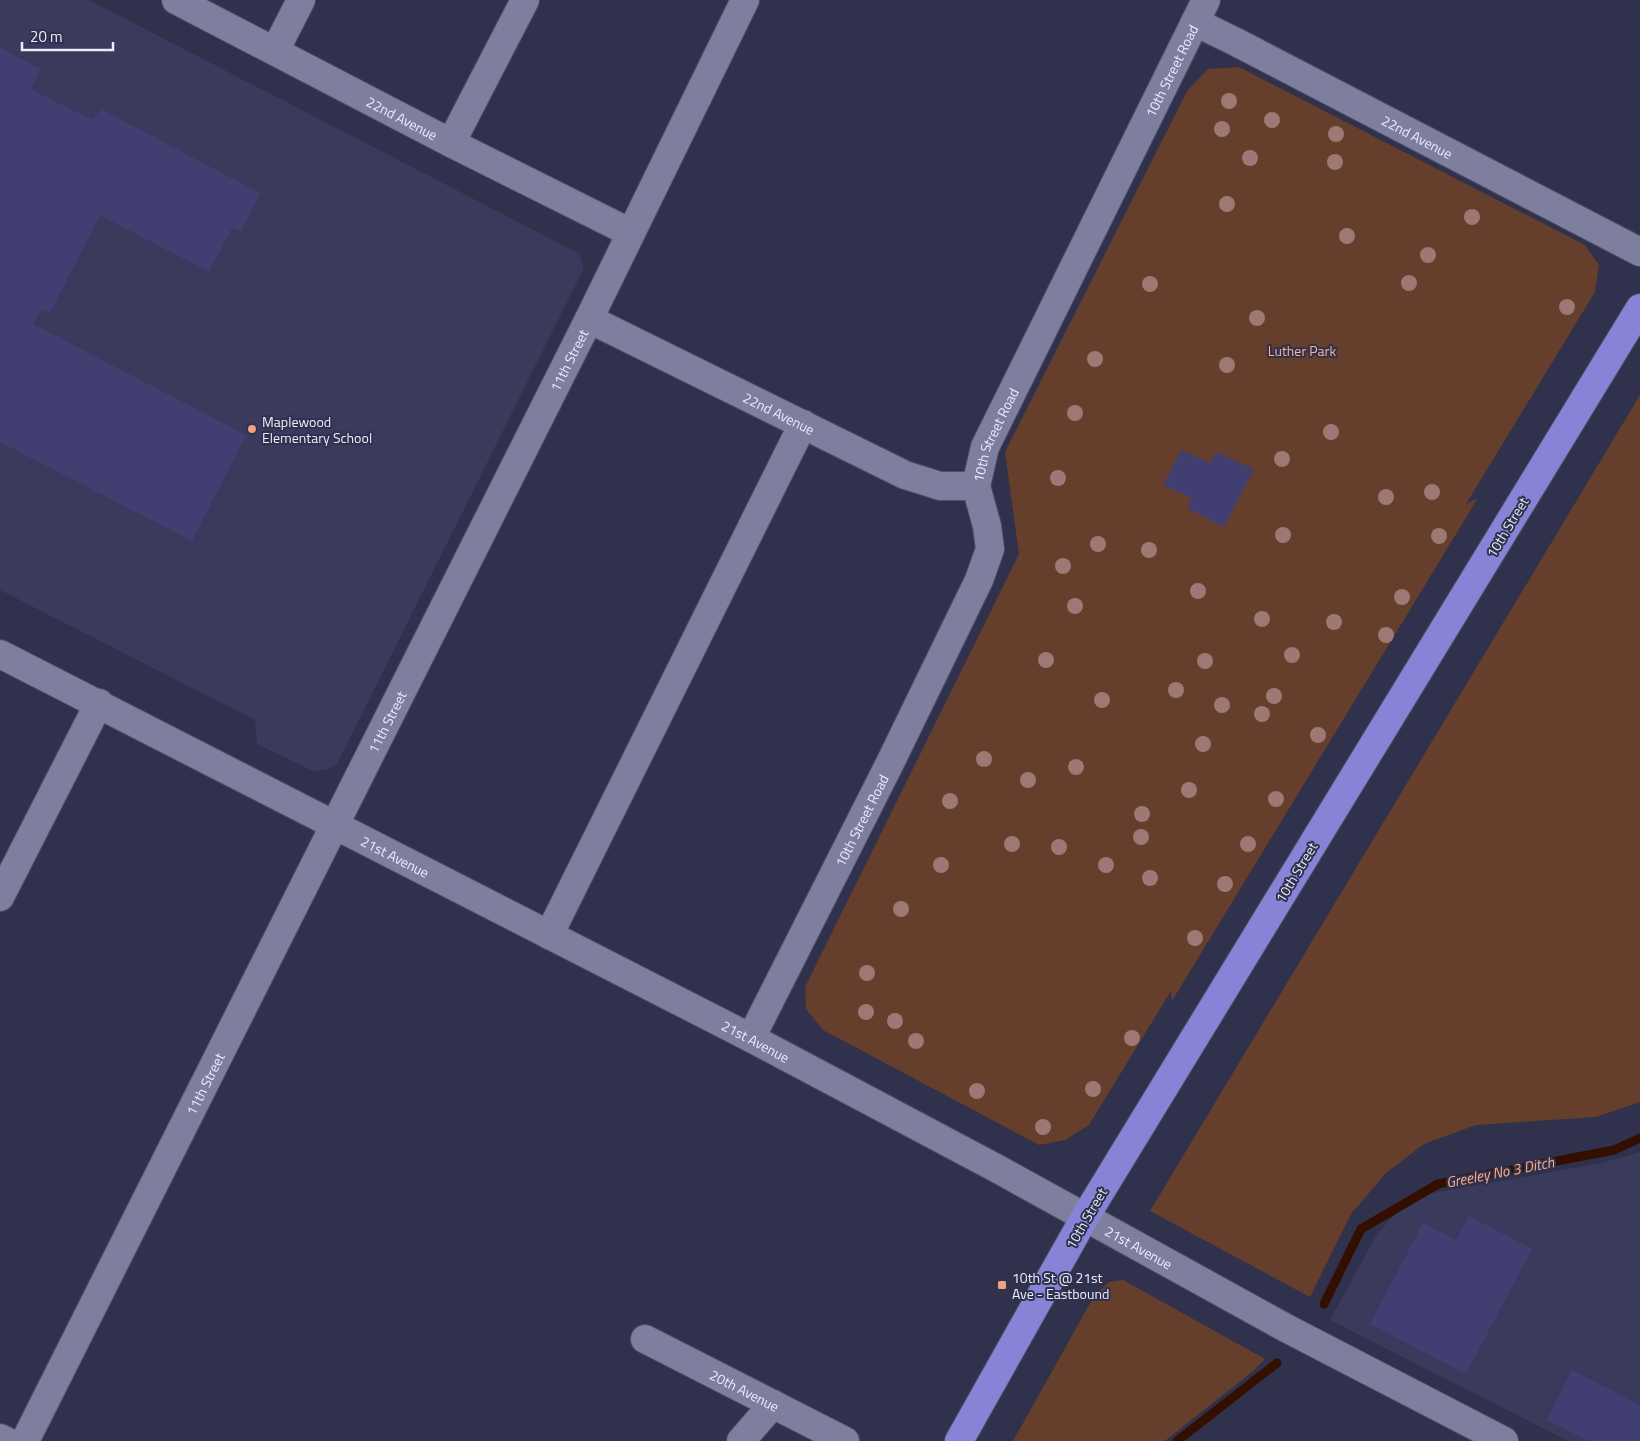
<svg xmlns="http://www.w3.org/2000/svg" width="1640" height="1441" viewBox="0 0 1640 1441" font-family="'Titillium Web',sans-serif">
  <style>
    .built { fill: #3a3a5c }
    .green { fill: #653e2c }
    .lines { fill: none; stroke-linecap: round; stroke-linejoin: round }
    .stream { stroke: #340f00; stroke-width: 9 }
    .building { fill: #413f72 }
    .minor-casing { stroke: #504f66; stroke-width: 30 }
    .major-casing { stroke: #504f66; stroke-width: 30 }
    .minor { stroke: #7e7f9f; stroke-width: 28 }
    .major { stroke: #8784d7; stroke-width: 28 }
    .tree { fill: #9e7874 }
    .poi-dot { fill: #f1a17d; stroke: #30314c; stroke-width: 2 }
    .labels { text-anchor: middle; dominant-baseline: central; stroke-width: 4; stroke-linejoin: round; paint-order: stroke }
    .street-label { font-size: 14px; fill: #ebecfe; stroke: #30314c }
    .park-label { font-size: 14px; fill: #f8b395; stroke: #30314c }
    .poi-label { font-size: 14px; fill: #ebecfe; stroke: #30314c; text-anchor: start }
    .water-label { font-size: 15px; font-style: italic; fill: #fea983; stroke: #30314c }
  </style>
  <rect width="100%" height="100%" fill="#30314c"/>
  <path class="built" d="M0,0H89L580,254L584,268L337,764L327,770L313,771L257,744L255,720L0,590Z
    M1640,1152V1441H1568L1330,1320L1377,1234L1399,1210L1427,1194L1602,1163Z"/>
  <path class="green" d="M1239,67L1585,245L1599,265L1595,292L1466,504L1478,498L1172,1001L1171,991L1089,1125L1065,1140L1039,1145L823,1030L806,1009L805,987L1019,554L1005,452L1187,91L1208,69Z
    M1640,395V1102L1596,1117L1476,1125L1424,1144L1386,1173L1351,1214L1310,1297L1150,1211Z
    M1123,1280L1265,1359L1252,1372L1165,1441H1013L1094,1296L1109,1282Z"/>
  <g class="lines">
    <path class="stream" d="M1324,1304L1361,1229L1438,1184L1614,1150L1640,1138
      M1177,1441L1277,1363"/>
  </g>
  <path class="building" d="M0,48L41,69L30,89L93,120L101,109L260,193L241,232L232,228L209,272L100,215L50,313L41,310L33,324L246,435L192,541L0,442Z
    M1181,450L1210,463L1216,452L1254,469L1224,527L1187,508L1192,498L1163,485Z
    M1469,1216L1532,1249L1466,1374L1370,1324L1423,1223L1456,1240Z
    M1572,1370L1640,1405V1441H1588L1547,1420Z"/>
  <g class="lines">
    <defs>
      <g id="minor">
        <path id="s1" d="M176,0L451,143L631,233"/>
        <path id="s2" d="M1195,22L1236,42L1640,252"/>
        <path d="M275,51L301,0"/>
        <path d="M451,143L525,0"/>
        <path id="s3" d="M589,319L905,475L940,486H976"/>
        <path id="s4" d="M0,654L751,1038L996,1168L1286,1328L1504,1441"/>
        <path d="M0,897L99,703"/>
        <path d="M549,935L803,424"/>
        <path id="s5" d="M751,1038L890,763L979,580L990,549L987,526L976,486L985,447L1206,0"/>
        <path id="s6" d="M645,1339L845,1441"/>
        <path d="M0,1438L6,1441"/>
        <path id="s7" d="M25,1441L589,319L745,0"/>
        <path d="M741,1441L773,1404"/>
      </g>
      <path id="major" d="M959,1441L1085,1217L1640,308"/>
    </defs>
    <use href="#minor" class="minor-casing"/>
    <use href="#major" class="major-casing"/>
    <use href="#minor" class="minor"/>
    <use href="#major" class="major"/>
  </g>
  <g class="tree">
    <circle cx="1229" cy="101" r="8"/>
    <circle cx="1272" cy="120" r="8"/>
    <circle cx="1222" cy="129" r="8"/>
    <circle cx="1336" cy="134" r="8"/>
    <circle cx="1250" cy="158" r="8"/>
    <circle cx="1335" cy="162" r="8"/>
    <circle cx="1227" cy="204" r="8"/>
    <circle cx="1472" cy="217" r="8"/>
    <circle cx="1347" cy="236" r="8"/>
    <circle cx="1428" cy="255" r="8"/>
    <circle cx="1409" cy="283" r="8"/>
    <circle cx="1150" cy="284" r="8"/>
    <circle cx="1567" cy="307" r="8"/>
    <circle cx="1257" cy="318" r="8"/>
    <circle cx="1095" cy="359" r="8"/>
    <circle cx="1227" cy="365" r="8"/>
    <circle cx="1075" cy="413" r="8"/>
    <circle cx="1331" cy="432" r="8"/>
    <circle cx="1282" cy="459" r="8"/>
    <circle cx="1058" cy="478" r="8"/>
    <circle cx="1432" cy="492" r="8"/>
    <circle cx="1386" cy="497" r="8"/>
    <circle cx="1283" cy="535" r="8"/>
    <circle cx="1439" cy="536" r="8"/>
    <circle cx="1098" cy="544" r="8"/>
    <circle cx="1149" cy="550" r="8"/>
    <circle cx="1063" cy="566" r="8"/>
    <circle cx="1198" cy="591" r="8"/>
    <circle cx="1402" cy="597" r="8"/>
    <circle cx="1075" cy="606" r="8"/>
    <circle cx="1262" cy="619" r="8"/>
    <circle cx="1334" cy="622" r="8"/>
    <circle cx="1386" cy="635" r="8"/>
    <circle cx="1292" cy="655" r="8"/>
    <circle cx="1046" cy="660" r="8"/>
    <circle cx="1205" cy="661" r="8"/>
    <circle cx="1176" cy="690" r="8"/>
    <circle cx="1274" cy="696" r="8"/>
    <circle cx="1102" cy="700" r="8"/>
    <circle cx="1222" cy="705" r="8"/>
    <circle cx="1262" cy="714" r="8"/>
    <circle cx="1318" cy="735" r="8"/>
    <circle cx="1203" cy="744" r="8"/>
    <circle cx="984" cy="759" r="8"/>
    <circle cx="1076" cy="767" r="8"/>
    <circle cx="1028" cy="780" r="8"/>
    <circle cx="1189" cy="790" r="8"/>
    <circle cx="1276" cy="799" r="8"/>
    <circle cx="950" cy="801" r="8"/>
    <circle cx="1142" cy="814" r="8"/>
    <circle cx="1141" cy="837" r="8"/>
    <circle cx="1012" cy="844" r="8"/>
    <circle cx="1248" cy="844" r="8"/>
    <circle cx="1059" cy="847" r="8"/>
    <circle cx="941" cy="865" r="8"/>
    <circle cx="1106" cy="865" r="8"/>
    <circle cx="1150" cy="878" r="8"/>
    <circle cx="1225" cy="884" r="8"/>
    <circle cx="901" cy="909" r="8"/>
    <circle cx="1195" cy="938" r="8"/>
    <circle cx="867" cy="973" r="8"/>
    <circle cx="866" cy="1012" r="8"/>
    <circle cx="895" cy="1021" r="8"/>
    <circle cx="1132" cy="1038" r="8"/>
    <circle cx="916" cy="1041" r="8"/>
    <circle cx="1093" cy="1089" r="8"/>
    <circle cx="977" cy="1091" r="8"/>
    <circle cx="1043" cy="1127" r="8"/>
  </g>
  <g class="poi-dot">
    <circle cx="252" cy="429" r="5"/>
    <rect x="997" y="1280" width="10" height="10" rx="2.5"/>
  </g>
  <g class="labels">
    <g class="street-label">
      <text stroke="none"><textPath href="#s5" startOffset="1069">10th Street Road</textPath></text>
      <text stroke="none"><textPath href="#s1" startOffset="255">22nd Avenue</textPath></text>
      <text stroke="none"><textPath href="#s2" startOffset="250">22nd Avenue</textPath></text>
      <text stroke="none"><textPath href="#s7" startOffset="1210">11th Street</textPath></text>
      <text stroke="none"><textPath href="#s3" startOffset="212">22nd Avenue</textPath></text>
      <text stroke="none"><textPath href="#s5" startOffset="664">10th Street Road</textPath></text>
      <text transform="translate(1507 527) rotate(-59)">10th Street</text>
      <text stroke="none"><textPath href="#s7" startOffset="805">11th Street</textPath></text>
      <text stroke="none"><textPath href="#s5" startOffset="244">10th Street Road</textPath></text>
      <text stroke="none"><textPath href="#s4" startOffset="444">21st Avenue</textPath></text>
      <text transform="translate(1296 872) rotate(-59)">10th Street</text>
      <text stroke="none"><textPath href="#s4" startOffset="849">21st Avenue</textPath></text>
      <text stroke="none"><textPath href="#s7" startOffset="400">11th Street</textPath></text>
      <text transform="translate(1086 1218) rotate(-60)">10th Street</text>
      <text stroke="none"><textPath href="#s4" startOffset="1284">21st Avenue</textPath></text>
      <text stroke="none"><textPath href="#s6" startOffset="112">20th Avenue</textPath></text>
    </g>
    <g class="park-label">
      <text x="1302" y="350">Luther Park</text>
    </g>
    <g class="poi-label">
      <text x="262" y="421">Maplewood<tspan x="262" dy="16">Elementary School</tspan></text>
      <text x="1012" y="1277">10th St @ 21st<tspan x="1012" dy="16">Ave - Eastbound</tspan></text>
    </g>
    <g class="water-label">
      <text transform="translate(1500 1172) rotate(-11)">Greeley No 3 Ditch</text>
    </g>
  </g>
  <path d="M22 42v8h91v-8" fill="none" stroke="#ebecfe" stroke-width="2.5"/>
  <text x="30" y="42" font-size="15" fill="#ebecfe" stroke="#30314c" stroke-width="4" paint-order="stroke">20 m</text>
</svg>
